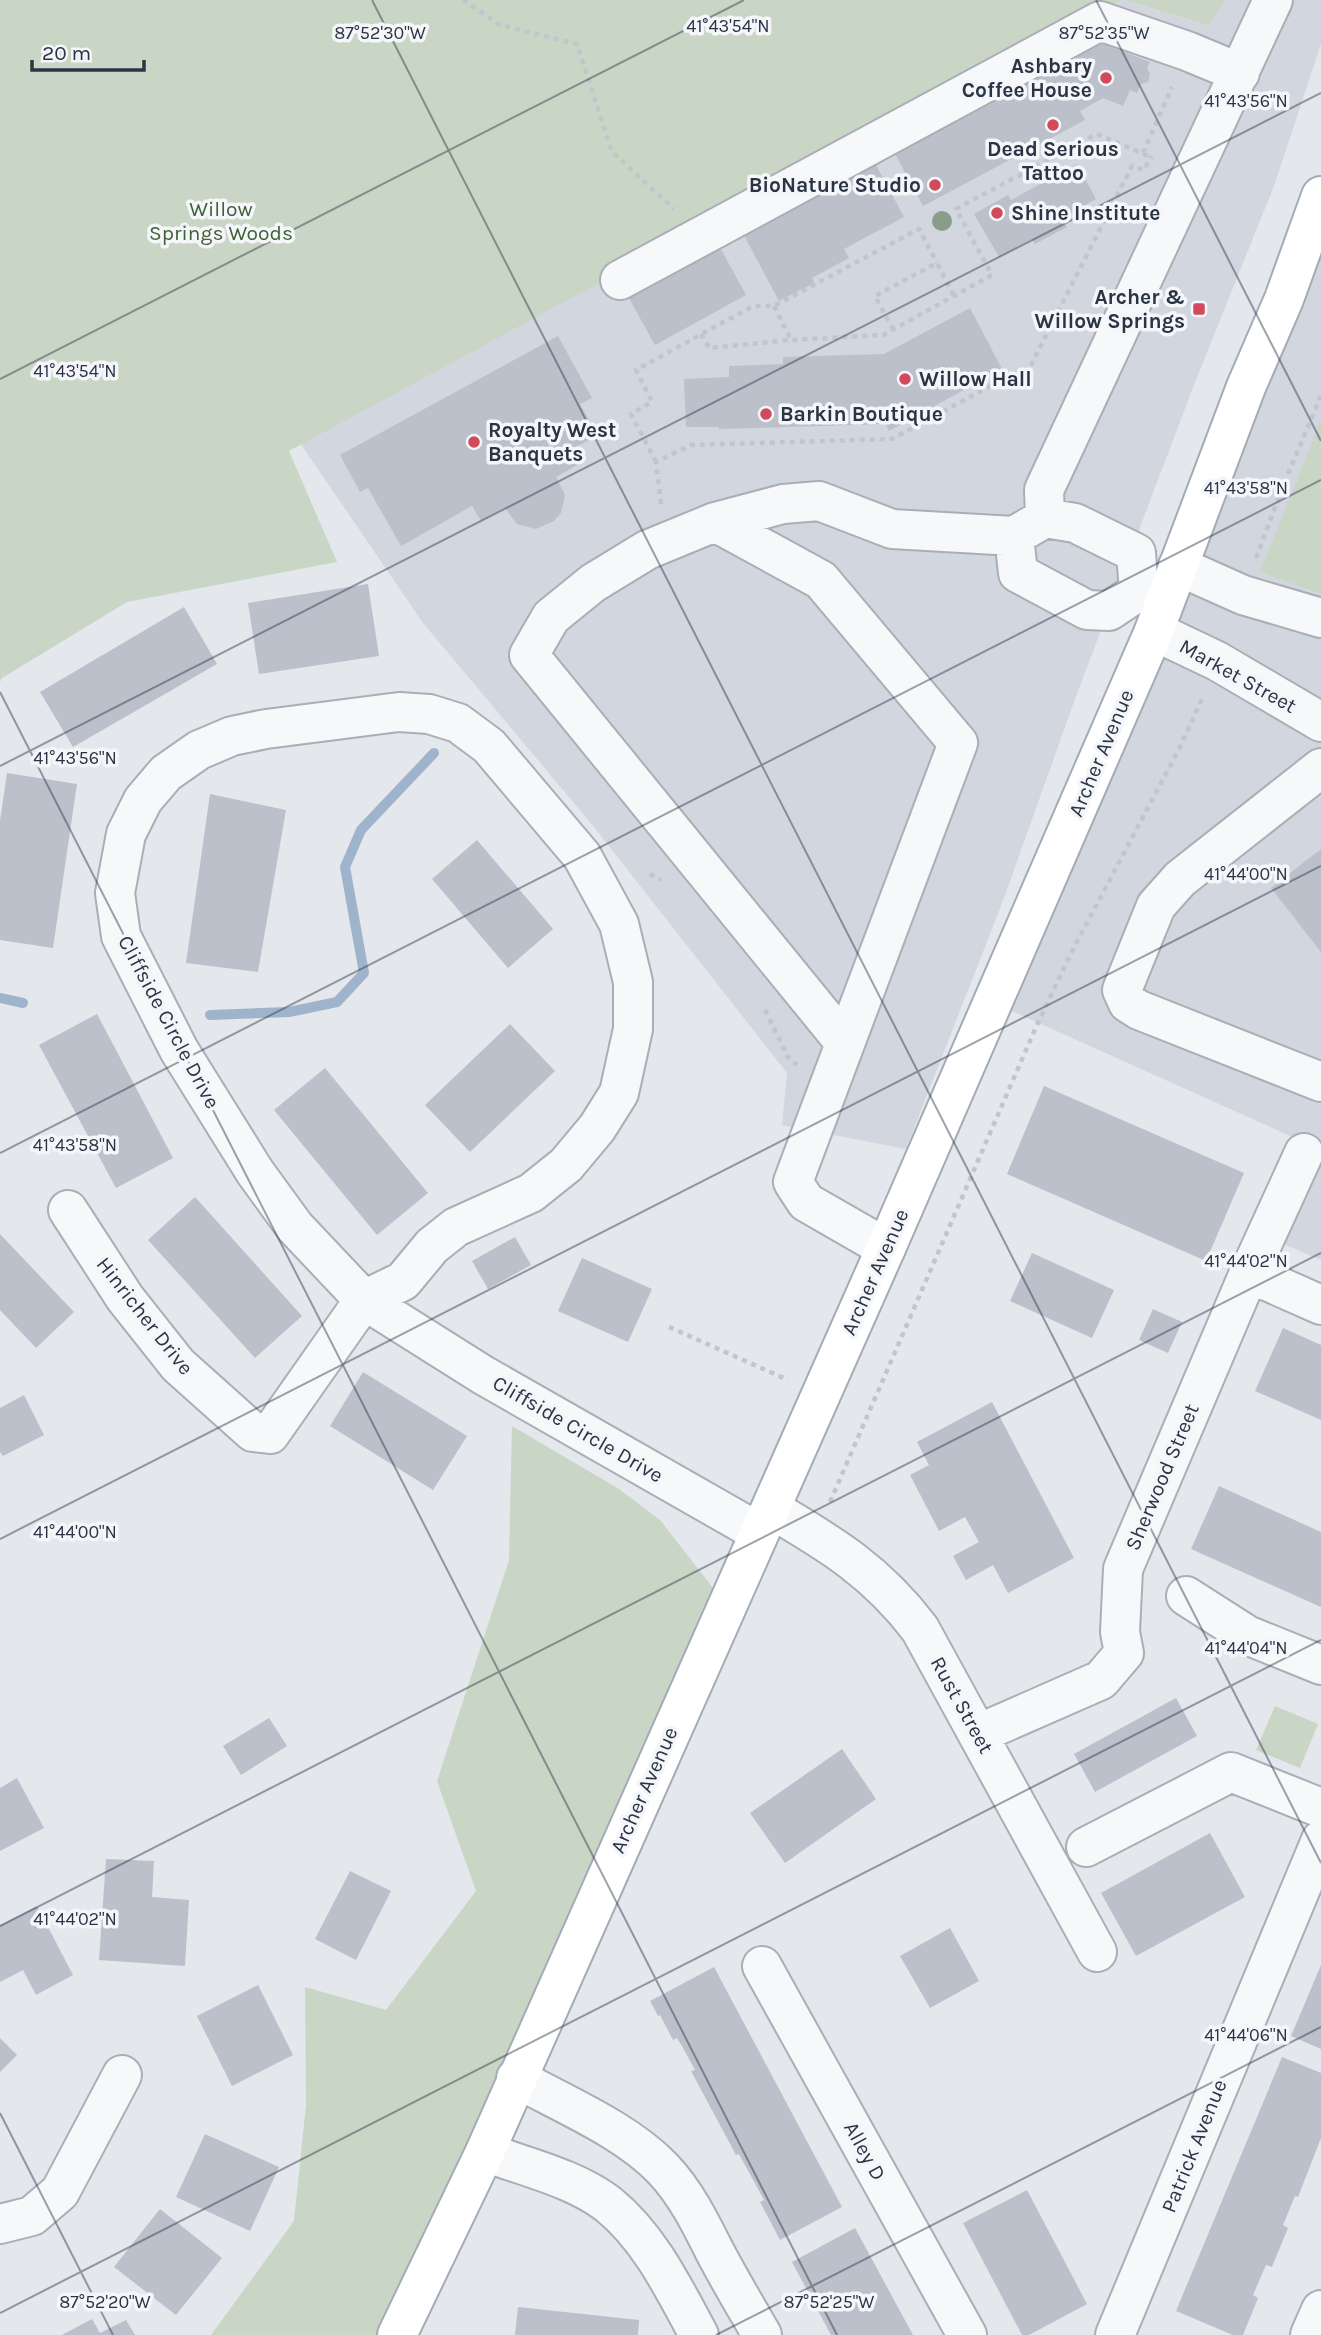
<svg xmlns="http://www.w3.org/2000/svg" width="1321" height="2335" viewBox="0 0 1321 2335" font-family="Karla,sans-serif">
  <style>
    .built { fill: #d2d6de }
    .green { fill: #c9d6c5 }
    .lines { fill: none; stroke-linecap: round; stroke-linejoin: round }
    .stream { stroke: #9fb4cc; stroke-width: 10 }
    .building { fill: #bbc0ca }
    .minor-casing { stroke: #a9aeb7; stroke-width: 42 }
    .major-casing { stroke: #a3abb8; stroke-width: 42 }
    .path { stroke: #c2c5cb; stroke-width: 4.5; stroke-dasharray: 5 5; stroke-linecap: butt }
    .minor { stroke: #f7f8fa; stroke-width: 38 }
    .major { stroke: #fff; stroke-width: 38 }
    .tree { fill: #899d89 }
    .ticks { fill: none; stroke: #2b3445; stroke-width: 2; stroke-opacity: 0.45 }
    .poi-dot { fill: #d1495b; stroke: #f4f6f9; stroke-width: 2.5 }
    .labels { text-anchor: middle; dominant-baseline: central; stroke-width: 7; stroke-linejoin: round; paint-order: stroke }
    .poi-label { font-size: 21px; font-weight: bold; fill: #2b3445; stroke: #f4f6f9; text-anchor: start }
    .park-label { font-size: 21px; fill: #3f6138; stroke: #f4f6f9 }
    .street-label { font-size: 21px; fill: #2b3445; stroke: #f4f6f9 }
    .ticks-label { font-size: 18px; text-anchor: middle; fill: #2b3445; stroke: #f4f6f9; stroke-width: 7; stroke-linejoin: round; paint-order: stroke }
  </style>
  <rect width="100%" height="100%" fill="#e4e7ec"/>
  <path class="built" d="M1069,0H1126L1208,26L1225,0H1321V44L1274,186L1192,390L1075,699L1004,898L906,1149L782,1125L787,1073L594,827L423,623L294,434Z
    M1321,236V1260L1279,1242L1317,1148L1003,1007Z"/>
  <path class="green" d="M0,0H1121L289,451L337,562L127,602L2,678L0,682Z
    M1126,0H1225L1209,26Z
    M1321,420V594L1260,572Z
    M512,1426L619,1489L660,1520L713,1588L420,2256L379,2335H211L294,2221L306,2105L305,1987L386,2010L476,1891L437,1781L509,1560Z
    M1275,1706L1318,1724L1300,1768L1256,1750Z"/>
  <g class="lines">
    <path class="stream" d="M0,998L23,1003
      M210,1015L289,1012L337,1002L364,973L345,867L361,830L434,753"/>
  </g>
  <path class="building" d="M1094,40L1150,62L1147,68L1150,74L1148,82L1141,84L1137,93L1130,90L1123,106L1103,98L1080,111L1085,120L923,206L892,148Z
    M869,152L904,217L844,249L849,258L812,278L814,283L779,301L737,222Z
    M1077,164L1096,199L1062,218L1067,227L1035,244L1032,239L999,257L974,214L1008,195L1011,200Z
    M716,240L746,295L655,345L625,291Z
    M970,308L1002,369L889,431L886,424L719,429V427H686L684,379L729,377V366L783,364V357L884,354Z
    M558,336L592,398L580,404L598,435L571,450L579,464L556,477L565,495L561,513L554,521L536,529L517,524L505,508L481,521L472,506L401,546L368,488L360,492L340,455Z
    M368,584L379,656L259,674L248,603Z
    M184,607L217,664L73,747L40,692Z
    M7,773L77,784L53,948L0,940V821Z
    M210,794L286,810L258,972L186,963Z
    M477,840L553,929L508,968L432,879Z
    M1321,849V952L1271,888Z
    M97,1014L173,1158L116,1188L39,1045Z
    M510,1024L555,1071L470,1152L425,1105Z
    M325,1068L428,1193L377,1235L274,1110Z
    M1044,1086L1244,1173L1206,1261L1007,1174Z
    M195,1197L302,1316L255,1358L148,1240Z
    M0,1234L74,1312L36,1348L0,1310Z
    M515,1237L531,1265L488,1289L472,1261Z
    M1032,1253L1114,1290L1092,1338L1010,1301Z
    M582,1258L652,1289L628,1342L558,1311Z
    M1153,1309L1182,1322L1168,1353L1139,1340Z
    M1283,1328L1321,1345V1420L1255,1391Z
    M363,1372L467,1436L433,1490L330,1426Z
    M24,1395L44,1435L3,1456L0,1452V1408Z
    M992,1402L1074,1558L1008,1593L993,1565L966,1580L953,1556L979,1542L965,1517L939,1531L910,1475L929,1465L917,1442Z
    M1219,1486L1321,1532V1607L1191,1549Z
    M1176,1698L1197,1736L1095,1792L1074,1754Z
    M269,1718L287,1746L241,1775L223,1746Z
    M842,1749L876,1799L785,1863L750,1813Z
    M17,1778L44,1828L0,1851V1788Z
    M1210,1833L1245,1897L1136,1956L1101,1893Z
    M106,1859L154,1861L152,1897L189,1900L185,1966L99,1960Z
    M350,1871L391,1891L356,1960L315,1939Z
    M37,1906L73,1975L36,1995L23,1970L0,1982V1925Z
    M950,1928L979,1981L930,2008L900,1956Z
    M1321,1965V2049L1291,2036Z
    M714,1967L842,2207L780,2240L760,2202L764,2200L739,2154L736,2155L691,2071L695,2070L682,2046L677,2038L673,2040L660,2015L658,2016L650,2001Z
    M258,1985L293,2055L232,2086L197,2016Z
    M0,2038L17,2055L0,2072Z
    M1282,2057L1321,2073V2138L1298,2197L1295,2196L1283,2225L1288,2228L1272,2267L1266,2265L1253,2295L1258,2298L1243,2335H1233L1176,2311Z
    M205,2134L279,2167L250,2231L176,2197Z
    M1027,2190L1087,2304L1029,2335H1022L963,2223Z
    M160,2209L222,2258L176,2315L114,2267Z
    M855,2228L913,2335H831L792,2262Z
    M518,2307L639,2320L638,2335H515Z
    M92,2319L100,2333L126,2320L135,2335H62Z"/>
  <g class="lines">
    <defs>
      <path id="minor" d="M620,280L1100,21L1187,51L1240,73
        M1045,518L1044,490L1273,0
        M715,522L821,580L958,743L793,1182L806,1202L886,1248
        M1014,536L1018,573L1087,610L1109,611L1139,591
        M1178,566L1243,595L1321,618
        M1154,631L1217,661L1321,722
        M1321,768L1180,879L1156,906L1122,990L1128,1003L1139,1010L1321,1082
        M845,1043L529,655L551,617L593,583L647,550L715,522L783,504L819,501L892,529L1014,536L1045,518L1075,523L1136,553L1139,591
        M68,1210L125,1298L178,1365L253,1432L270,1434L364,1300L403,1281L432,1246L456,1227L531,1193L566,1165L597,1128L619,1093L633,1029V982L619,924L582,856L489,746L458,723L429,714L399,712L266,729L232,736L199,750L166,773L143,800L126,834L115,893L121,936L179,1050L255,1172L295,1227L364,1300L483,1375L758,1532
        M1249,1273L1321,1305
        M771,1509C831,1544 877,1572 920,1629L1097,1952
        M1186,1596L1247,1635L1321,1665
        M978,1734L1101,1680L1124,1653L1120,1632L1123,1569L1249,1273L1304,1153
        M1086,1847L1231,1772L1321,1808
        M762,1966L967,2335
        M516,2078C563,2104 626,2130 663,2169C685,2192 700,2222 714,2250C729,2279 746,2307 762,2335
        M485,2152C525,2167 574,2178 608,2204C650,2238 674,2289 699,2335
        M0,2224L32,2216L60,2192L122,2075
        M1115,2335L1321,1840
        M1310,2335L1321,2310"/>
      <path id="major" d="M397,2335L485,2152L886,1248L1154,631L1246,387L1284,299L1321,196"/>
    </defs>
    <use href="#minor" class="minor-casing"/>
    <use href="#major" class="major-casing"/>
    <path class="path" d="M463,0L500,25L577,44L612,152L674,209
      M1143,153L1172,87
      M774,306L791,340
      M893,330L875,296L937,263L954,296
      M701,334L709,348L791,340L883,335L992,275L956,209L1097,134L1153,158
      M656,462L631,414L652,402L636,370L753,306H774L919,229L937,263
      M661,504L656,462L691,445L892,439L1009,376L1029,369L1132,166L1144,170L1151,156
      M1256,558L1287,476L1321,396
      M650,874L661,880
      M765,1010L788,1057L797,1065
      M669,1327L788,1380
      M830,1502L1036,1027L1071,953L1179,749L1203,697"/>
    <use href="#minor" class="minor"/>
    <use href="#major" class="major"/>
  </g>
  <circle class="tree" cx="942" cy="221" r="10"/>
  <path class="ticks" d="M372,0L1321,1863M1096,0L1321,441M0,379L744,0M0,692L837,2335M0,766L1321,93M0,1153L1321,480M0,1539L1321,866M0,1926L1321,1253M0,2113L113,2335M0,2313L1321,1640M716,2335L1321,2027"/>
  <g class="poi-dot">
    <circle cx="1106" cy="78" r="7"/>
    <circle cx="1053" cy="125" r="7"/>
    <circle cx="935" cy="185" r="7"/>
    <circle cx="997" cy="213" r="7"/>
    <rect x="1192" y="302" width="14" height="14" rx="3.5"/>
    <circle cx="905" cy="379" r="7"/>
    <circle cx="766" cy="414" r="7"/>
    <circle cx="474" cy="442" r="7"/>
  </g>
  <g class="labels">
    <g class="poi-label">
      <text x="1092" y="66" text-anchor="end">Ashbary<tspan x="1092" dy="24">Coffee House</tspan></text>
      <text x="1053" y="149" text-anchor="middle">Dead Serious<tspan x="1053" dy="24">Tattoo</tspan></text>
      <text x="921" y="185" text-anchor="end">BioNature Studio</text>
      <text x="1011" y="213">Shine Institute</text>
      <text x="1185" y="297" text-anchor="end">Archer &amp;<tspan x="1185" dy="24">Willow Springs</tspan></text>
      <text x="919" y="379">Willow Hall</text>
      <text x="780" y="414">Barkin Boutique</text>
      <text x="488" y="430">Royalty West<tspan x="488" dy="24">Banquets</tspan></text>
    </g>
    <g class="park-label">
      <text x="221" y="209">Willow<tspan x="221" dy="24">Springs Woods</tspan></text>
    </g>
    <g class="street-label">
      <text transform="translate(1238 676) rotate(29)">Market Street</text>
      <text transform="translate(1101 753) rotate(-67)">Archer Avenue</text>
      <text transform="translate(169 1022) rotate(62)">Cliffside Circle Drive</text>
      <text transform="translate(875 1272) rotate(-66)">Archer Avenue</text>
      <text transform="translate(145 1316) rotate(52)">Hinricher Drive</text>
      <text transform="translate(578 1429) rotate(30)">Cliffside Circle Drive</text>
      <text transform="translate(1162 1477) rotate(-67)">Sherwood Street</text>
      <text transform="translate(962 1705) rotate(61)">Rust Street</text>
      <text transform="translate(644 1790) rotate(-66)">Archer Avenue</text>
      <text transform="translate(1194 2146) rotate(-68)">Patrick Avenue</text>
      <text transform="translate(865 2151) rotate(61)">Alley D</text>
    </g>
  </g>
  <g class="ticks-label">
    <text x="728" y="32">41°43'54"N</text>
    <text x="380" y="39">87°52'30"W</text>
    <text x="1104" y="39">87°52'35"W</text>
    <text x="1246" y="107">41°43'56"N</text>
    <text x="75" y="377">41°43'54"N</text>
    <text x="1246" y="494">41°43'58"N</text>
    <text x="75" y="764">41°43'56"N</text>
    <text x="1246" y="880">41°44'00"N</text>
    <text x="75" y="1151">41°43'58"N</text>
    <text x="1246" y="1267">41°44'02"N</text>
    <text x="75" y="1538">41°44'00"N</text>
    <text x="1246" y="1654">41°44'04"N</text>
    <text x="75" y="1925">41°44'02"N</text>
    <text x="1246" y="2041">41°44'06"N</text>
    <text x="105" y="2308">87°52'20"W</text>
    <text x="829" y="2308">87°52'25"W</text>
  </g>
  <path d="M32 60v10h112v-10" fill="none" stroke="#2b3445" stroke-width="3.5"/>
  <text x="42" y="60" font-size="21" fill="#2b3445" stroke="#f4f6f9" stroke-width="5" paint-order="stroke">20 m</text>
</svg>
